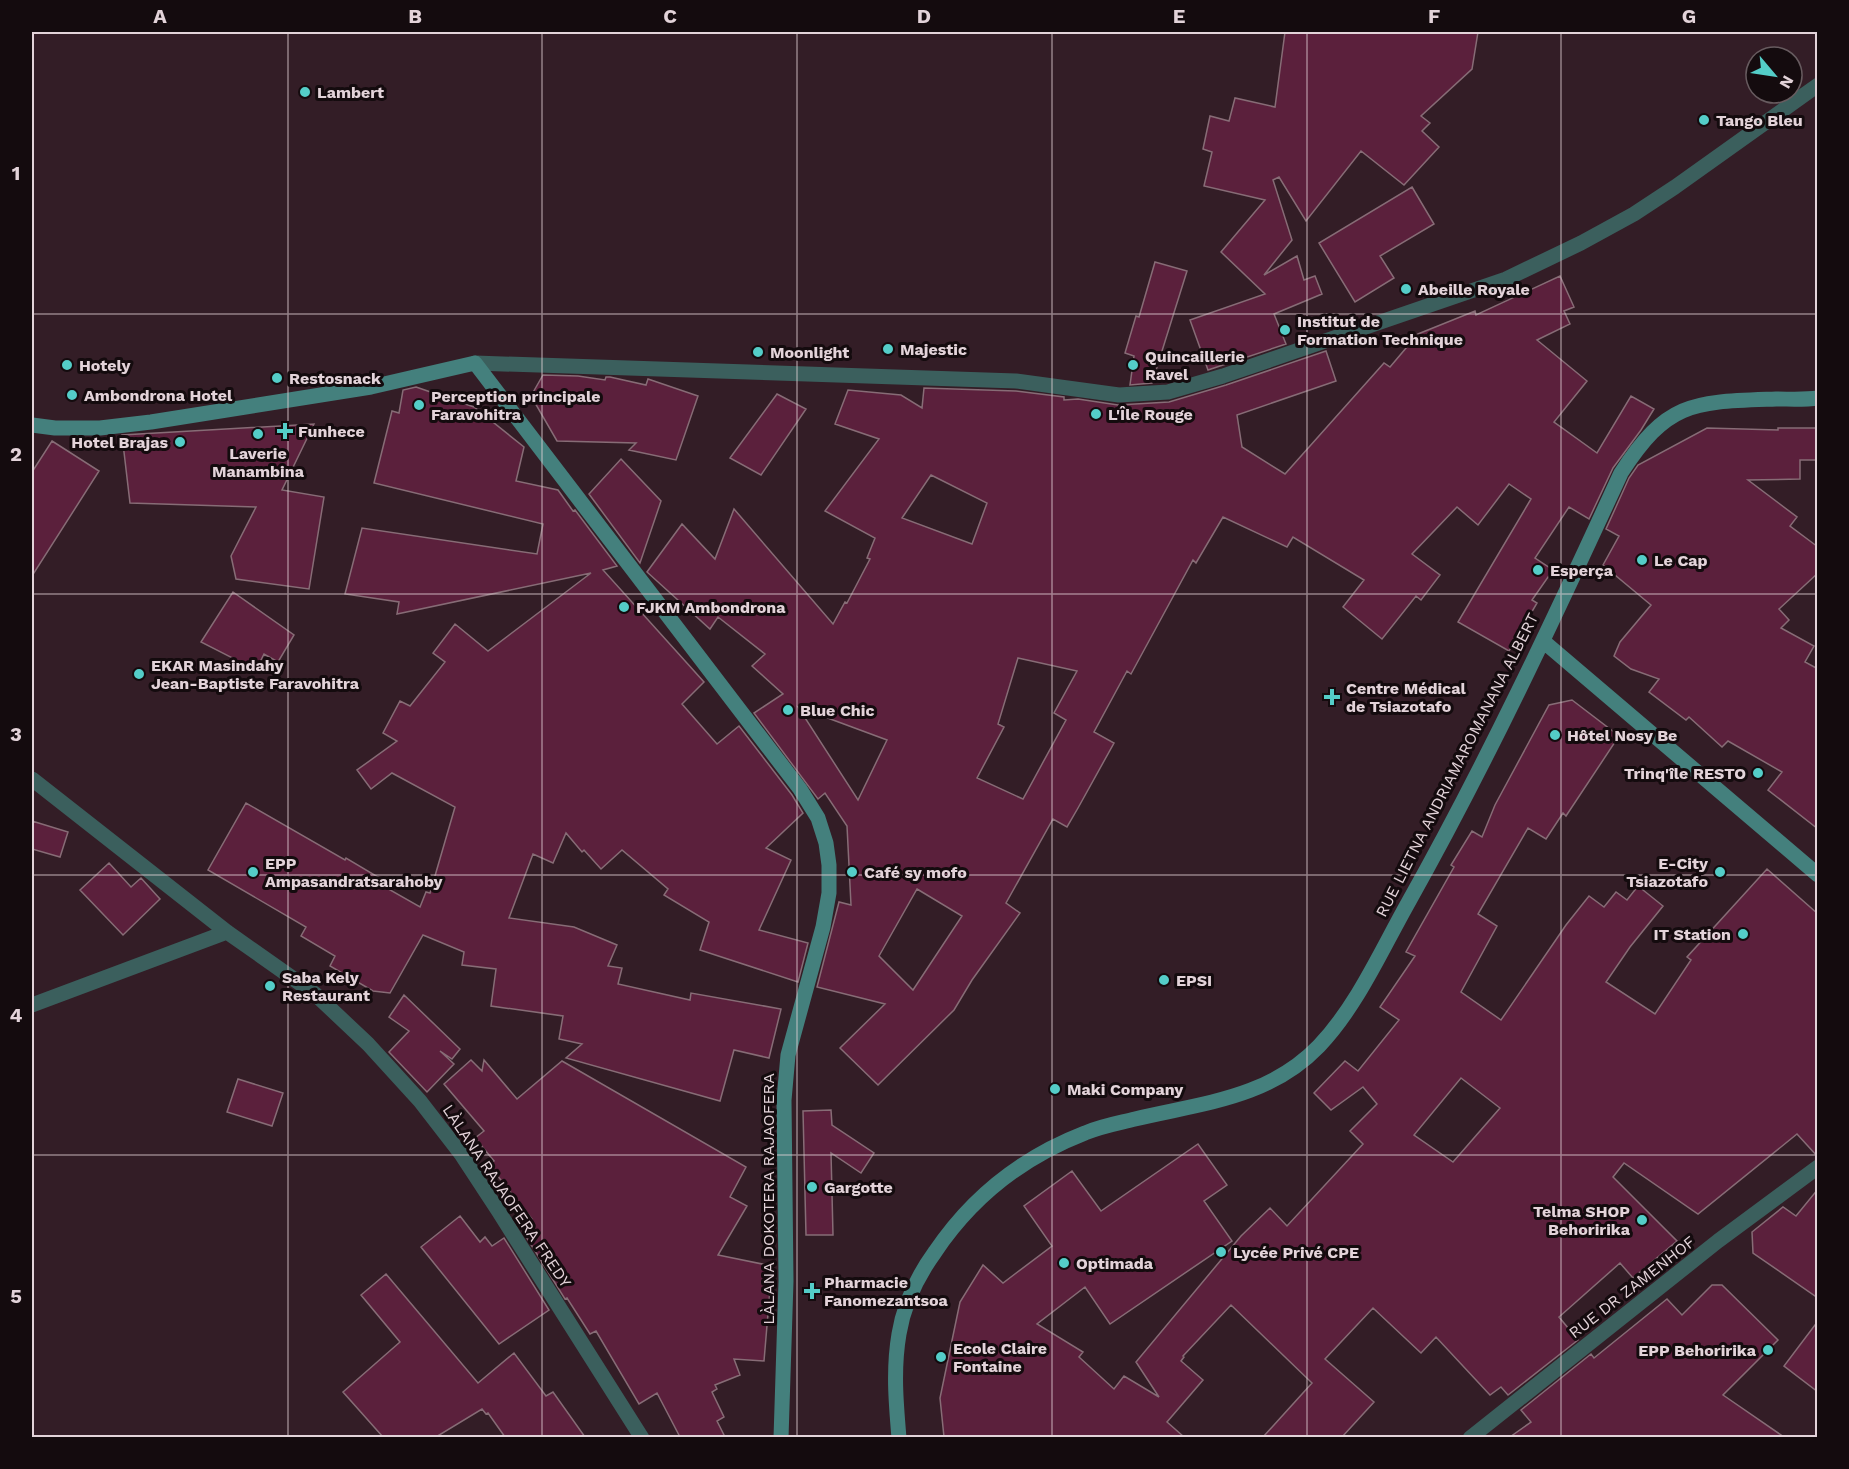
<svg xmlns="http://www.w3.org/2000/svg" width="1849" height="1469" viewBox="0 0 1849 1469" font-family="'Work Sans',sans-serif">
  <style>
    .building { fill: #5b203c; stroke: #876c76; stroke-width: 1.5; fill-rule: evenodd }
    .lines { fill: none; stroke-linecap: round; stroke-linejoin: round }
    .street { stroke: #3b5f5d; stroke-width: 15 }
    .secondary { stroke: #44807d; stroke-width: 15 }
    .grid { fill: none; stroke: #e3d3d9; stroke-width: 1.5; stroke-opacity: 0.55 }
    .poi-dot { fill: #54cdc8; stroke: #140b0e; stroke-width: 2 }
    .labels { text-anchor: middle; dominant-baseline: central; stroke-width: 6; stroke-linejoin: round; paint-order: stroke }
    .poi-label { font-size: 16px; font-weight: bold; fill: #e3d3d9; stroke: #140b0e; text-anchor: start }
    .street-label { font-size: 16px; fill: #e3d3d9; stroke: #140b0e }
    .neatline { fill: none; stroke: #e3d3d9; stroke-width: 2 }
    .grid-label { font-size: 20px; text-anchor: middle; font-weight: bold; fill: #e3d3d9 }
  </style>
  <rect width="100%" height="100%" fill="#331d26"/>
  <path class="building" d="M1285,32H1478L1472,69L1421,116L1430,123L1422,131L1439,147L1404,185L1361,151L1306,221L1279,177L1273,180L1292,240L1264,275L1297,256L1304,280L1315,276L1322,294L1274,314L1286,344L1208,370L1190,320L1265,294L1221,252L1265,200L1204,186L1212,152L1203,149L1210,116L1229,121L1235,98L1275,107Z
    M1412,187L1434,224L1380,256L1394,278L1355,302L1319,243Z
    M1155,262L1187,271L1152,383L1130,385L1134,356L1125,353L1136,316L1139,317Z
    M1560,276L1574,307L1564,311L1570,324L1537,340L1587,381L1554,422L1597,453L1631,396L1654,409L1641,430L1613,468L1589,519L1569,507L1535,558L1553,570L1532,600L1537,603L1509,651L1458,622L1531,499L1509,484L1478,525L1457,507L1412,554L1440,575L1421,600L1416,596L1382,639L1343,607L1364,580L1293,537L1287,547L1223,517L1196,563L1193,560L1131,674L1127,671L1094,732L1114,743L1078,808L1067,827L1053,819L1006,903L1020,913L972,980L954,1010L878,1085L840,1048L885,1004L817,987L839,902L851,905L847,826L825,793L818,799L754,713L783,694L752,666L765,654L718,617L710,629L647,572L682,524L715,559L734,509L833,624L845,602L847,603L870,559L867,558L875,538L825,511L879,439L835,424L848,390L901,395L922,408L924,388L1016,391L1064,397V400L1078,399L1118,405L1169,402L1226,385L1326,351L1336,381L1237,415L1242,447L1285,474L1384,363L1390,367L1418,334L1475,311L1476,315ZM931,475L987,503L972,544L902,518ZM1018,658L1077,671L1054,713L1066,720L1023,799L977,778L1004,727L998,724ZM798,707L887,740L858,800ZM917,889L962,916L913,990L879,956Z
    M543,375L578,376L605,380L606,377H610L646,385L648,379L698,396L676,460L629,450L636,443L557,441L531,396Z
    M416,387L474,407L524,447L516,481L558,490L573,511L575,510L617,566L603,570L704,682L682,704L717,744L739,726L792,795L803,813L766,848L791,860L759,930L808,943L798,982L700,950L709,922L664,895L668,889L622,850L601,869L584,850L582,852L566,833L553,863L533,854L509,918L574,927L617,945L608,966L622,968L618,984L690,1000L691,993L781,1009L769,1058L734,1050L720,1101L566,1058L582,1044L559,1039L563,1016L491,1006L496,969L462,965L464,952L423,935L390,993L373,991L330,966L335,956L301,936L306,927L208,870L246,803L345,860L346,858L378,877L376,882L420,907L426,892L430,893L455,807L392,773L371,789L357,770L397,741L383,733L400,701L410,706L445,662L433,653L455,624L488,651L591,573L397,614L399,602L345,594L362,528L537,554L543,524L374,483L392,411L399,413L403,390Z
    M777,394L806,409L761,475L730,458Z
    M314,424L282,490L324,497L309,589L236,579L231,556L256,507L130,503L122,435Z
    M1707,428L1778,430V428H1818V460H1800V479L1748,480L1797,517L1790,526L1818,547V573L1779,609L1789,620L1781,628L1814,646L1805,662L1818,669V829L1768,790L1782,772L1728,741L1722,747L1689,717L1686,720L1649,692L1659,679L1631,669L1614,656L1620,642L1651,605L1603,565L1619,536L1606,529L1629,478L1638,465Z
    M52,441L99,471L32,576V472Z
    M621,459L661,501L640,563L589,494Z
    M233,592L294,635L278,662L264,654L256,670L201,642Z
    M1572,700L1619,736L1566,816L1563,813L1546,839L1528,828L1478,914L1497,926L1461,992L1501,1020L1566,925L1589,896L1604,907L1616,892L1627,900L1638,886L1663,906L1630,947L1606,982L1655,1014L1691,960L1687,957L1767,869L1818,914V1157L1797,1134L1698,1214L1624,1163L1613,1177L1677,1241L1633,1278L1620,1263L1559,1317L1578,1340L1508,1395L1501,1387L1490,1395L1436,1337L1421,1353L1373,1308L1325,1359L1374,1402L1342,1437H1263L1312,1383L1231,1305L1183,1356L1184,1357L1181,1361L1203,1380L1167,1422L1184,1437H944L940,1398L960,1302L983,1265L1003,1283L1052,1246L1024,1206L1072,1171L1101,1211L1198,1144L1227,1185L1204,1201L1232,1241L1110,1324L1085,1287L1037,1324L1083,1352L1079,1357L1114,1389L1124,1376L1159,1397L1136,1362L1241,1236L1270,1208L1287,1226L1363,1144L1350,1131L1377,1104L1363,1087L1331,1110L1314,1093L1345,1061L1358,1071L1399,1020L1380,1007L1415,956L1406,952L1454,867L1451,865L1472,831L1482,837L1495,805L1549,705ZM1461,1078L1500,1108L1453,1162L1414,1135Z
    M32,821L68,832L60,857L32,849Z
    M109,863L131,887L141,878L160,899L123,935L80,890Z
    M404,995L460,1049L452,1059L440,1051L454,1064L427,1092L389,1052L409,1031L389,1017Z
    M471,1060L482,1071L484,1060L517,1099L562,1061L746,1167L730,1197L747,1206L718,1255L772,1266L764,1361L734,1359L740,1375L715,1385L717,1389L712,1392L724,1417L717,1421L725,1437H680L657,1393L639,1404L596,1331L590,1334L567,1298L565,1299L520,1227L532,1219L489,1165L494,1161L475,1138L484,1131L444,1084Z
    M238,1079L283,1093L272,1126L227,1112Z
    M831,1110L832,1125L874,1153L861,1173L831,1153L833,1235H806L803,1111Z
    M1818,1189V1298L1753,1253L1752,1232L1783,1207L1796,1216Z
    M460,1216L480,1242L485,1237L492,1246L504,1238L549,1310L499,1344L421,1247Z
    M386,1274L478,1383L514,1353L546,1396L553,1392L585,1437H505L488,1413L486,1414L482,1409L436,1437H383L343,1392L400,1342L361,1295Z
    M1712,1285H1722L1778,1340L1723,1395L1784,1437H1510L1531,1422L1521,1410L1591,1354L1594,1358L1667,1299L1682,1315Z
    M1818,1321V1392L1784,1366Z"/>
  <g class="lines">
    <path class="street" d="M475,363L1016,381L1119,395L1168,392L1223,376L1506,279L1581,243L1634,214L1675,187L1818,85
      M32,779L227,932L315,994L368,1044L420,1101L461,1154L499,1212L642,1438
      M32,1005L227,932
      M1470,1438L1718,1241L1818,1167"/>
    <path class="secondary" d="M32,425L55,428H100L151,422L371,387L475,363L800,789L818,818L826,843L829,865V893L823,927L788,1055L784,1100L786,1281L781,1438
      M1543,641L1818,875
      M899,1438C896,1403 893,1369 899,1334C904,1303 917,1277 935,1252C972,1197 1023,1157 1085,1133C1101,1126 1119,1123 1135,1119C1201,1103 1268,1099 1319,1046C1357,1006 1381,951 1408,903C1486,764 1554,619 1621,473C1668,400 1694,402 1776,399C1790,399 1804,400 1818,398"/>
  </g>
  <path class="grid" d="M288,32V1438M542,32V1438M797,32V1438M1052,32V1438M1307,32V1438M1561,32V1438M32,314H1818M32,594H1818M32,875H1818M32,1155H1818"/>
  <g class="poi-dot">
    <circle cx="305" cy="92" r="6"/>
    <circle cx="1704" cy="120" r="6"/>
    <circle cx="1406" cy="289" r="6"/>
    <circle cx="1285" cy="330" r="6"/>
    <circle cx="888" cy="349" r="6"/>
    <circle cx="758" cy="352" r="6"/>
    <circle cx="67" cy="365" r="6"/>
    <circle cx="1133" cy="365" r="6"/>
    <circle cx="277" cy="378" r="6"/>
    <circle cx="72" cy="395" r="6"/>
    <circle cx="419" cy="405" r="6"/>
    <circle cx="1096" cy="414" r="6"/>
    <path d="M282 422h6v6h6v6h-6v6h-6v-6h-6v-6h6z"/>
    <circle cx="258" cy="434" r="6"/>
    <circle cx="180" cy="442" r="6"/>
    <circle cx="1642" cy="560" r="6"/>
    <circle cx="1538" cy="570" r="6"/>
    <circle cx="624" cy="607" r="6"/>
    <circle cx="139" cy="674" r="6"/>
    <path d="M1329 688h6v6h6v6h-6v6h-6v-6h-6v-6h6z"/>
    <circle cx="788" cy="710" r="6"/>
    <circle cx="1555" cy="735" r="6"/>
    <circle cx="1758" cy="773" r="6"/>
    <circle cx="253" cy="872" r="6"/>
    <circle cx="852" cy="872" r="6"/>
    <circle cx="1720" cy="872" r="6"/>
    <circle cx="1743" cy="934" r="6"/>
    <circle cx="1164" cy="980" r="6"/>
    <circle cx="270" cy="986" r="6"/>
    <circle cx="1055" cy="1089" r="6"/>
    <circle cx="812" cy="1187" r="6"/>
    <circle cx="1642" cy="1220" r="6"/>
    <circle cx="1221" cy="1252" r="6"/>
    <circle cx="1064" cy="1263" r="6"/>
    <path d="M809 1282h6v6h6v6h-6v6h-6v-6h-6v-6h6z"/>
    <circle cx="1768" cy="1350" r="6"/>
    <circle cx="941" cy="1357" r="6"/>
  </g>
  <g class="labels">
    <g class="poi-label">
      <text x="317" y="92">Lambert</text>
      <text x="1716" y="120">Tango Bleu</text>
      <text x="1418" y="289">Abeille Royale</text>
      <text x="1297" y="321">Institut de<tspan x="1297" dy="18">Formation Technique</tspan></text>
      <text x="900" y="349">Majestic</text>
      <text x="770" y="352">Moonlight</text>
      <text x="1145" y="356">Quincaillerie<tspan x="1145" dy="18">Ravel</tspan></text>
      <text x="79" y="365">Hotely</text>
      <text x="289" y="378">Restosnack</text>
      <text x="84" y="395">Ambondrona Hotel</text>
      <text x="431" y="396">Perception principale<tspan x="431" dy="18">Faravohitra</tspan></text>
      <text x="1108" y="414">L'Île Rouge</text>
      <text x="298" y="431">Funhece</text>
      <text x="168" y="442" text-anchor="end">Hotel Brajas</text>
      <text x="258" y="453" text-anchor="middle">Laverie<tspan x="258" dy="18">Manambina</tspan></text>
      <text x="1654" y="560">Le Cap</text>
      <text x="1550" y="570">Esperça</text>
      <text x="636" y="607">FJKM Ambondrona</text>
      <text x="151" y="665">EKAR Masindahy<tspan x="151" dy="18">Jean-Baptiste Faravohitra</tspan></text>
      <text x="1346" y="688">Centre Médical<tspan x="1346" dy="18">de Tsiazotafo</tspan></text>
      <text x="800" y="710">Blue Chic</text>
      <text x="1567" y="735">Hôtel Nosy Be</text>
      <text x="1746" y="773" text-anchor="end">Trinq'île RESTO</text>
      <text x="265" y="863">EPP<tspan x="265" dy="18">Ampasandratsarahoby</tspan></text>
      <text x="1708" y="863" text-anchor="end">E-City<tspan x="1708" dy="18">Tsiazotafo</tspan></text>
      <text x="864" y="872">Café sy mofo</text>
      <text x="1731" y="934" text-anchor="end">IT Station</text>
      <text x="282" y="977">Saba Kely<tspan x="282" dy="18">Restaurant</tspan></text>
      <text x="1176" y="980">EPSI</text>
      <text x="1067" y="1089">Maki Company</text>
      <text x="824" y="1187">Gargotte</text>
      <text x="1630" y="1211" text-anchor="end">Telma SHOP<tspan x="1630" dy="18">Behoririka</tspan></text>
      <text x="1233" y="1252">Lycée Privé CPE</text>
      <text x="1076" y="1263">Optimada</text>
      <text x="824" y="1282">Pharmacie<tspan x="824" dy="18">Fanomezantsoa</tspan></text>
      <text x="953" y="1348">Ecole Claire<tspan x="953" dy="18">Fontaine</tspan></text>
      <text x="1756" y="1350" text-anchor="end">EPP Behoririka</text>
    </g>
    <g class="street-label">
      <text transform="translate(1457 765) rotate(-63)">RUE LIETNA ANDRIAMAROMANANA ALBERT</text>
      <text transform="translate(507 1196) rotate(56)">LÀLANA RAJAOFERA FREDY</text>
      <text transform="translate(768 1199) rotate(-90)">LÀLANA DOKOTERA RAJAOFERA</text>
      <text transform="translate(1632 1287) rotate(-38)">RUE DR ZAMENHOF</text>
    </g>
  </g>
  <rect width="1849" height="1469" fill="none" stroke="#140b0e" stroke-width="66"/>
  <g transform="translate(1774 75) rotate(119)"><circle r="28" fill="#140b0e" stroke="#675b5f" stroke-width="1.5"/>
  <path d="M0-4.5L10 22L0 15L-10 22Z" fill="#54cdc8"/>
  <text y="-9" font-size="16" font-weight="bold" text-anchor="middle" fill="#e3d3d9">N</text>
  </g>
  <rect x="33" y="33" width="1783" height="1403" class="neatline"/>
  <g class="grid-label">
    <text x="160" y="23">A</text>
    <text x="415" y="23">B</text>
    <text x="670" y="23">C</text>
    <text x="924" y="23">D</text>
    <text x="1179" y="23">E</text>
    <text x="1434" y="23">F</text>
    <text x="1689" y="23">G</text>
    <text x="16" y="180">1</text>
    <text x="16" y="461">2</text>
    <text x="16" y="741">3</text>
    <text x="16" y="1022">4</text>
    <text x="16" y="1303">5</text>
  </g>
</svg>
